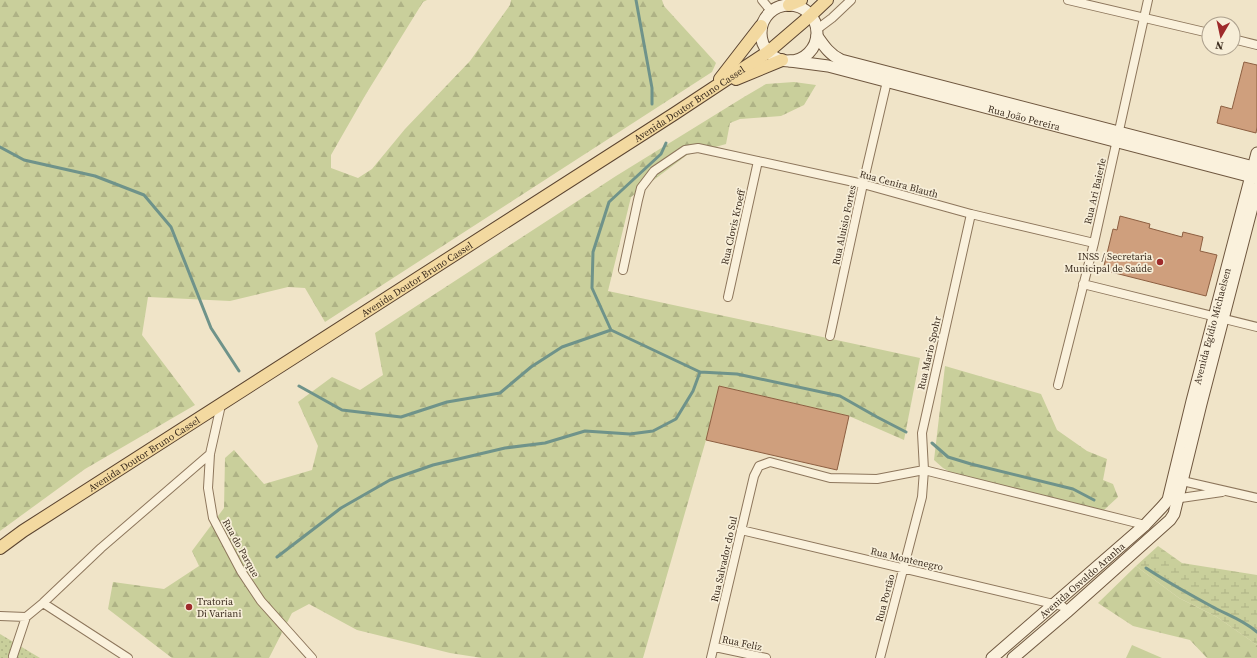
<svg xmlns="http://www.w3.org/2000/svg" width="1257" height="658" viewBox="0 0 1257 658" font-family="'Source Serif 4',serif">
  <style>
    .forest { fill: url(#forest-firs) }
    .wetland { fill: url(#wetland-marsh) }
    .park { fill: url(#park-dots) }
    .pitch { fill: #c9cf9b }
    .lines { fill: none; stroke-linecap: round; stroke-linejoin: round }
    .stream { stroke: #6f938a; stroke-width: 3 }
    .building { fill: #cf9f7d; stroke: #8d5f41 }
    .street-casing { stroke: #8d765c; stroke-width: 10 }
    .secondary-casing { stroke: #6f573f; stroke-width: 13 }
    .primary-casing { stroke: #5b4430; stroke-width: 14 }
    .street { stroke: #faf1dc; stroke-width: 8 }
    .secondary { stroke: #faf1dc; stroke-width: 11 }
    .primary { stroke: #f3d9a0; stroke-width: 12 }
    .poi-dot { fill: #9e2a2b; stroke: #f7eed8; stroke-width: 1.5 }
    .labels { text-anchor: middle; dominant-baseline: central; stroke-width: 3.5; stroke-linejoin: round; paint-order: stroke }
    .street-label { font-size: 10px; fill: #3d2e20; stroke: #f7eed8 }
    .poi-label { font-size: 10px; fill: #3d2e20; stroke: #f7eed8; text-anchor: end }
  </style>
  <defs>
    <pattern id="forest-firs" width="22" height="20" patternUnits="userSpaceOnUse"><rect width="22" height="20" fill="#c9cf9b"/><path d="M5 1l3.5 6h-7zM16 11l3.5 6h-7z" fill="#aeb285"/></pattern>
    <pattern id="wetland-marsh" width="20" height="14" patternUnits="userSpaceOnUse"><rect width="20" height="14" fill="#c9cf9b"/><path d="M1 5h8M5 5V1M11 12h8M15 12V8" fill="none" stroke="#aeb285"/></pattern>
    <pattern id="park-dots" width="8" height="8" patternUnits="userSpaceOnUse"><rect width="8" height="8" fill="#c9cf9b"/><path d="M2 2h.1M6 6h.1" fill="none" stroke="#aeb285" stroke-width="1.8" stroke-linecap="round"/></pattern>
  </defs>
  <rect width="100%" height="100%" fill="#f0e4c8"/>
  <path class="forest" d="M0,0H427L423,2L366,94L331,155V168L358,178L372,169L405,129L470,61L510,5L511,0H662L664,6L716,63L712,72L325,322L305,288L288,287L230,301L148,297L142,335L195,405L85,469L0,531Z
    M794,82L816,85L804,105L781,116L740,119L730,123L726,144L687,155L631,197L608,291L920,358L904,440L849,416L719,386L706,440L643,658H482L450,653L357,630L309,604L292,613L269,658H172L108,609L113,582L164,589L199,566L192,551L224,508L225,458L234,450L264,484L312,470L318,446L298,402L332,377L360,390L383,375L375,333L616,176L744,97L766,84Z
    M945,366L1041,394L1057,430L1087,451L1107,459L1103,480L1113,484L1118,497L1104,510L1059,502L959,477L943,468L934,460Z
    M1136,566L1179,598L1217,617L1257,645V658H1207L1190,640L1133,626L1098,603Z"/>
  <path class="wetland" d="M1158,546L1182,563L1257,575V645L1217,617L1179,598L1136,566Z"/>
  <path class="park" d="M0,634L40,658H0Z"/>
  <path class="pitch" d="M1132,645L1162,658H1126Z"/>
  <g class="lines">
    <path class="stream" d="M636,0L652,88V104
      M666,143L661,154L609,202L593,252L592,288L611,330L700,372L737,374L840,396L877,417L906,432
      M0,147L24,160L95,176L144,195L171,227L211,328L239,371
      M299,386L342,410L401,417L447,402L500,393L531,367L562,347L611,330
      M932,443L948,457L971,464L1073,489L1094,500
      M277,557L341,508L390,480L433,465L505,448L545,443L585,431L630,434L653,431L676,419L693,391L700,372
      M1146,568C1167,582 1189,594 1211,606C1227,615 1242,619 1257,632"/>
  </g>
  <path class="building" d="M1244,62L1257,65V127L1256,133L1217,123L1221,106L1232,109Z
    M1120,216L1150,224L1149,228L1182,237L1183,232L1203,237L1200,251L1217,255L1206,296L1103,270L1113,229L1117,230Z
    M719,386L849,416L837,470L706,440Z"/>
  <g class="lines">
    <defs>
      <path id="street" d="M762,0L771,11
        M1068,0L1209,33
        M816,30L832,18L851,0
        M1233,39L1257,45
        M623,270L638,200L641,188L654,171L685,150L698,148L863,184L971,214L1094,243
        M1083,284L1257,327
        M728,297L758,161
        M830,336L863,184L888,77
        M1058,385L1094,243L1148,0
        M221,405L210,454L208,488L213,518L241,571L261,601L312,658
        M1178,480L1257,498
        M1174,499L1222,492
        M741,530L1062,606L1068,611
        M43,603L128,658
        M0,616L26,617L43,603L101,548L210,454
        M715,647L766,658
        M13,656L26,617
        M711,658L754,476L759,466L770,462L830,478L877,479L924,470L1145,525
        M880,658L922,497L924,470L922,433L971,214"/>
      <g id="secondary">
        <circle cx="789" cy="33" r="28"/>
        <path d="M817,36C824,46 830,55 841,60L1257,168"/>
        <path id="s1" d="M790,61L828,66L1256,178"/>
        <path id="s2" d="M992,658L1145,525L1162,507L1168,500L1192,401L1257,153"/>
        <path d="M1013,658L1068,611L1170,520L1174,514L1201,404L1257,188"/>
      </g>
      <g id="primary">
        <path d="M789,5L801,0"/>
        <path d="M720,79L761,26"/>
        <path d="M736,79L782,60"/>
        <path id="s3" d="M0,548L23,531L674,114L768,52L810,16L827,0"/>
      </g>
    </defs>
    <use href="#street" class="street-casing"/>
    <use href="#secondary" class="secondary-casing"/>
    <use href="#primary" class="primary-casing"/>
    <use href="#street" class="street"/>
    <use href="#secondary" class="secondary"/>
    <use href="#primary" class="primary"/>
  </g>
  <g class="poi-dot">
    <circle cx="1160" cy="262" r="4"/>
    <circle cx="189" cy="607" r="4"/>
  </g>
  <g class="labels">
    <g class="street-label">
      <text stroke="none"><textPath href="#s3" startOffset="820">Avenida Doutor Bruno Cassel</textPath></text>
      <text stroke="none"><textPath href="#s1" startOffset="241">Rua João Pereira</textPath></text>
      <text transform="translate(899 184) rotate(15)">Rua Cenira Blauth</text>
      <text transform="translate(1095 191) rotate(-77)">Rua Ari Baierle</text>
      <text transform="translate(844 225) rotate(-78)">Rua Aluisio Fortes</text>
      <text transform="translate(733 227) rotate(-77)">Rua Clovis Kroeff</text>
      <text stroke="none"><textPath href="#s3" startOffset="496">Avenida Doutor Bruno Cassel</textPath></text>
      <text stroke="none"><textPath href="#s2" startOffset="416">Avenida Egídio Michaelsen</textPath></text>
      <text transform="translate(929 353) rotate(-77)">Rua Mario Spohr</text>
      <text stroke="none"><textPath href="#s3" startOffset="172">Avenida Doutor Bruno Cassel</textPath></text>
      <text transform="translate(241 548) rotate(61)">Rua do Parque</text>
      <text transform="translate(724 559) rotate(-77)">Rua Salvador do Sul</text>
      <text transform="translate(907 559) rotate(13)">Rua Montenegro</text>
      <text stroke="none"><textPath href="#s2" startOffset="119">Avenida Osvaldo Aranha</textPath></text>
      <text transform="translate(885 598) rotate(-75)">Rua Portão</text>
      <text transform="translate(742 643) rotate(12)">Rua Feliz</text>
    </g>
    <g class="poi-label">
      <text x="1152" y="256">INSS / Secretaria<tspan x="1152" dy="12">Municipal de Saúde</tspan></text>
      <text x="197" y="601" text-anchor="start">Tratoria<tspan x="197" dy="12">Di Variani</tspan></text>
    </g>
  </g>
  <g transform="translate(1221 36) rotate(189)"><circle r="19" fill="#f7eed8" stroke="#ada18e"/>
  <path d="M0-3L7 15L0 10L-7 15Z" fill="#9e2a2b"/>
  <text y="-6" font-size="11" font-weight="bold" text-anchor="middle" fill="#3d2e20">N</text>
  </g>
</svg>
